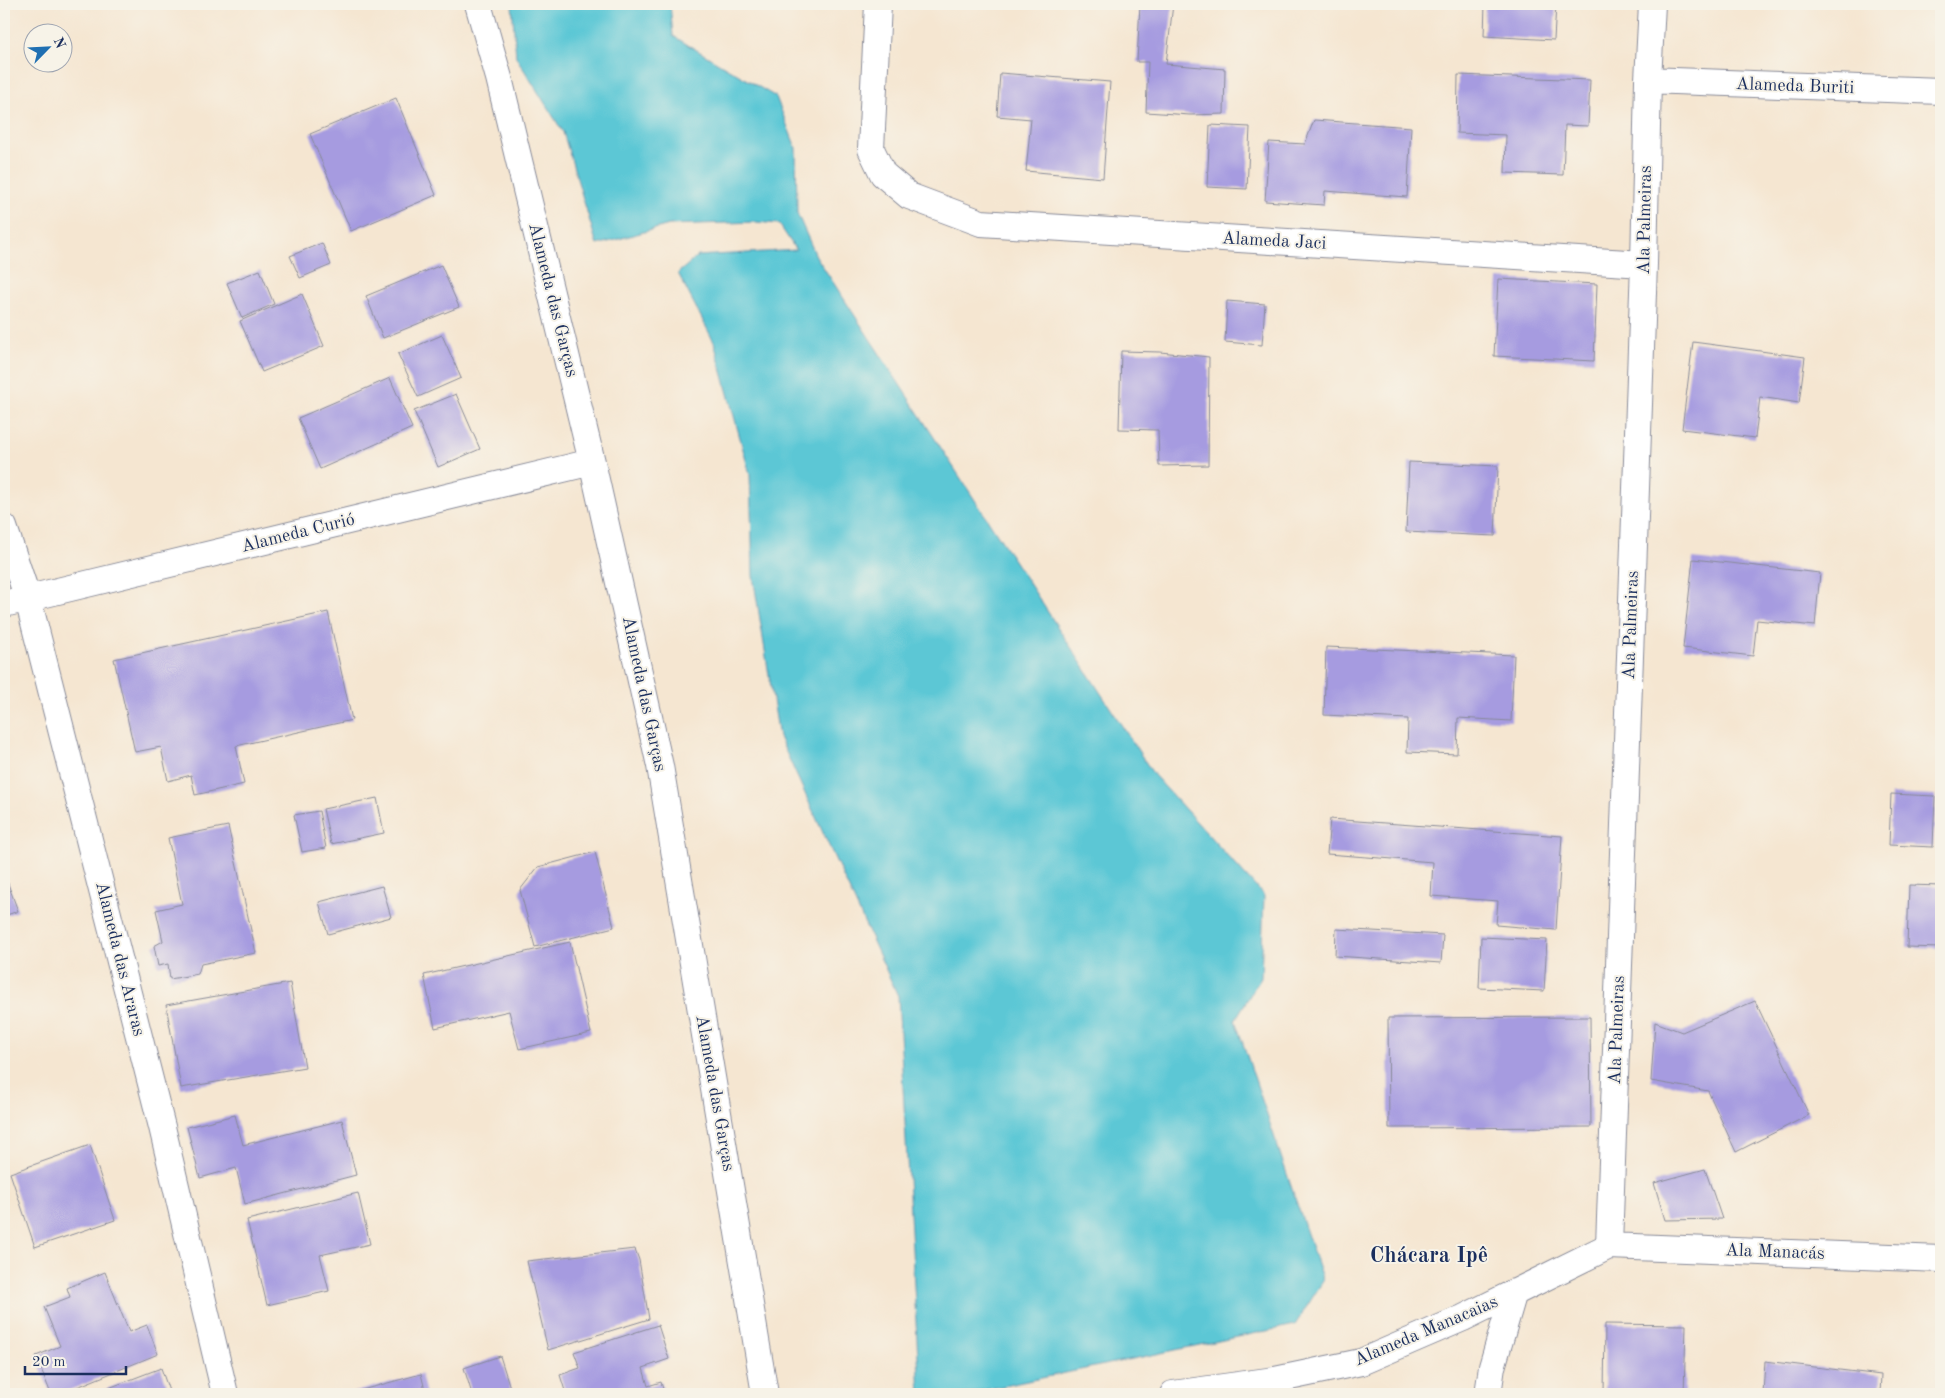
<svg xmlns="http://www.w3.org/2000/svg" width="1945" height="1398" viewBox="0 0 1945 1398" font-family="'Old Standard TT',serif">
  <style>
    .water { fill: #5cc7d5; stroke: #3c7b9a }
    .building { fill: #a69be0 }
    .lines { fill: none; stroke-linecap: round; stroke-linejoin: round }
    .street-casing { stroke: #888a98; stroke-width: 28 }
    .street { stroke: #fff; stroke-width: 26 }
    .labels { text-anchor: middle; dominant-baseline: central; stroke-width: 4; stroke-linejoin: round; paint-order: stroke }
    .street-label { font-size: 18px; fill: #1b2f5e; stroke: #f7f3e8 }
    .district-label { font-size: 22px; font-weight: bold; fill: #1b2f5e; stroke: #f7f3e8 }
  </style>
  <rect width="100%" height="100%" fill="#f7f3e8"/>
  <filter id="ink" filterUnits="userSpaceOnUse"><feTurbulence type="fractalNoise" baseFrequency=".02" numOctaves="2"/><feDisplacementMap in="SourceGraphic" scale="10" xChannelSelector="R" yChannelSelector="G"/><feConvolveMatrix kernelMatrix="1 2 1 2 8 2 1 2 1" color-interpolation-filters="sRGB"/></filter>
  <filter id="wash" filterUnits="userSpaceOnUse"><feTurbulence type="fractalNoise" baseFrequency=".0096" numOctaves="4" result="noise"/><feDisplacementMap in="SourceGraphic" scale="20" xChannelSelector="R" yChannelSelector="G"/><feGaussianBlur stdDeviation="1.12" result="paint"/><feColorMatrix in="noise" values="0 0 0 0 0 0 0 0 0 0 0 0 0 0 0 0 0 1.4 0 .05"/><feComposite in="paint" operator="in"/></filter>
  <g filter="url(#wash)">
    <rect width="100%" height="100%" fill="#f5e6d1"/>
    <path class="water" d="M512,4H670L673,36L776,97L796,148L797,213L816,256L1154,775L1264,896L1261,977L1235,1020L1323,1281L1295,1325L965,1394H920L898,996L779,737L753,576L750,475L714,342L678,273L698,256L796,250L779,224L756,222L669,225L597,245L563,132L516,57Z"/>
    <g id="blocks">
      <path class="building" d="M1140,4H1173L1166,64L1225,69L1224,114L1190,115L1146,112L1148,62H1137Z
        M1485,4H1556L1554,40L1484,36Z
        M1000,73L1110,82L1103,178L1026,171L1031,119L997,116Z
        M1458,75L1590,80L1588,126L1565,125L1563,175L1505,173L1506,135L1457,133Z
        M396,98L436,195L351,231L310,134Z
        M1314,120L1411,127L1407,197L1325,191L1324,205L1265,201L1269,142L1305,144Z
        M1210,125L1250,127L1247,189L1207,187Z
        M322,243L331,265L300,278L290,256Z
        M441,265L459,307L383,338L366,296Z
        M260,270L274,304L242,318L227,283Z
        M1498,279L1597,284L1594,361L1494,356Z
        M302,294L324,346L262,372L240,321Z
        M1227,301L1265,304L1262,345L1225,342Z
        M442,335L461,378L418,397L398,354Z
        M1693,342L1805,357L1799,403L1760,397L1755,438L1682,429Z
        M1121,351L1160,352L1209,357L1208,465L1159,466L1158,430L1119,429Z
        M390,378L412,428L320,469L298,418Z
        M456,394L480,449L438,467L414,411Z
        M1409,462L1498,466L1495,536L1406,532Z
        M1693,559L1820,573L1815,626L1757,620L1753,656L1683,648Z
        M328,612L352,720L236,746L244,784L195,795L191,775L168,781L161,747L135,752L114,659Z
        M1326,647L1514,655L1511,721L1458,718L1457,754L1407,752L1408,719L1324,715Z
        M1891,794L1935,796L1933,847L1889,845Z
        M377,798L384,833L331,844L323,809Z
        M319,811L326,848L302,852L294,815Z
        M1330,819L1562,836L1556,930L1496,925L1498,901L1431,896L1433,862L1327,854Z
        M228,826L256,953L201,964L198,974L170,979L168,964L158,966L154,946L163,941L156,910L182,904L168,838Z
        M595,852L614,927L535,947L520,890L538,867Z
        M4,873L18,911L4,916Z
        M1909,885L1941,886V948L1907,947Z
        M382,886L391,917L328,934L319,902Z
        M1336,929L1443,935L1441,963L1335,956Z
        M1481,937L1547,940L1544,991L1479,988Z
        M570,942L591,1033L519,1049L509,1011L435,1028L424,975Z
        M290,983L305,1067L181,1088L166,1005Z
        M1755,1001L1809,1115L1736,1152L1708,1091L1651,1081L1655,1022L1682,1032Z
        M1590,1017L1591,1127L1389,1128L1388,1018Z
        M235,1115L243,1145L342,1120L356,1175L245,1204L236,1168L200,1178L187,1127Z
        M90,1145L115,1220L35,1247L10,1173Z
        M1705,1169L1722,1219L1665,1220L1654,1183Z
        M358,1193L370,1244L320,1255L329,1291L267,1305L247,1220Z
        M635,1249L639,1260L649,1319L548,1350L527,1261Z
        M105,1272L129,1332L147,1325L158,1354L60,1394H51L36,1356L60,1346L44,1307L70,1297L67,1288Z
        M1605,1324L1686,1325L1684,1394H1604Z
        M658,1325L669,1359L643,1368L648,1386L661,1382L663,1389L647,1394H566L560,1375L580,1368L574,1352Z
        M500,1356L512,1394H472L464,1368Z
        M1765,1361L1881,1375L1880,1394H1763Z
        M161,1368L170,1394H93Z
        M421,1374L426,1394H347Z"/>
    </g>
  </g>
  <g filter="url(#ink)">
    <use href="#blocks" fill-opacity="0" stroke="#888a98" stroke-width="1"/>
    <g class="lines">
      <defs>
        <path id="street" d="M478,4L499,78L592,462L660,766L765,1394
          M878,4L871,149L883,174L909,196L981,223L1644,264
          M1648,80L1941,91
          M4,527L28,599L162,1127L225,1394
          M4,604L592,462
          M1609,1246L1644,264L1648,80L1652,4
          M1173,1394L1275,1380L1361,1362L1463,1318L1609,1246L1941,1259
          M1488,1394L1492,1367L1514,1292"/>
      </defs>
      <use href="#street" class="street-casing"/>
      <use href="#street" class="street"/>
    </g>
  </g>
  <g class="labels">
    <g class="street-label">
      <text transform="translate(1795 86) rotate(2)">Alameda Buriti</text>
      <text transform="translate(1645 220) rotate(-89)">Ala Palmeiras</text>
      <text transform="translate(1274 241) rotate(3)">Alameda Jaci</text>
      <text transform="translate(553 300) rotate(76)">Alameda das Garças</text>
      <text transform="translate(298 533) rotate(-14)">Alameda Curió</text>
      <text transform="translate(1631 625) rotate(-88)">Ala Palmeiras</text>
      <text transform="translate(644 694) rotate(78)">Alameda das Garças</text>
      <text transform="translate(120 959) rotate(76)">Alameda das Araras</text>
      <text transform="translate(1617 1030) rotate(-88)">Ala Palmeiras</text>
      <text transform="translate(715 1093) rotate(80)">Alameda das Garças</text>
      <text transform="translate(1775 1252) rotate(2)">Ala Manacás</text>
      <text transform="translate(1426 1331) rotate(-23)">Alameda Manacaias</text>
    </g>
    <g class="district-label">
      <text x="1429" y="1256">Chácara Ipê</text>
    </g>
  </g>
  <rect width="1945" height="1398" fill="none" stroke="#f7f3e8" stroke-width="20"/>
  <g transform="translate(48 48) rotate(66)"><circle r="24" fill="#f7f3e8" stroke="#9fa5b1"/>
  <path d="M0-4L9 19L0 12L-9 19Z" fill="#1f6fb2"/>
  <text y="-8" font-size="14" font-weight="bold" text-anchor="middle" fill="#1b2f5e">N</text>
  </g>
  <path d="M25 1366v8h101v-8" fill="none" stroke="#1b2f5e" stroke-width="2.5"/>
  <text x="32" y="1366" font-size="15" fill="#1b2f5e" stroke="#f7f3e8" stroke-width="4" paint-order="stroke">20 m</text>
</svg>
